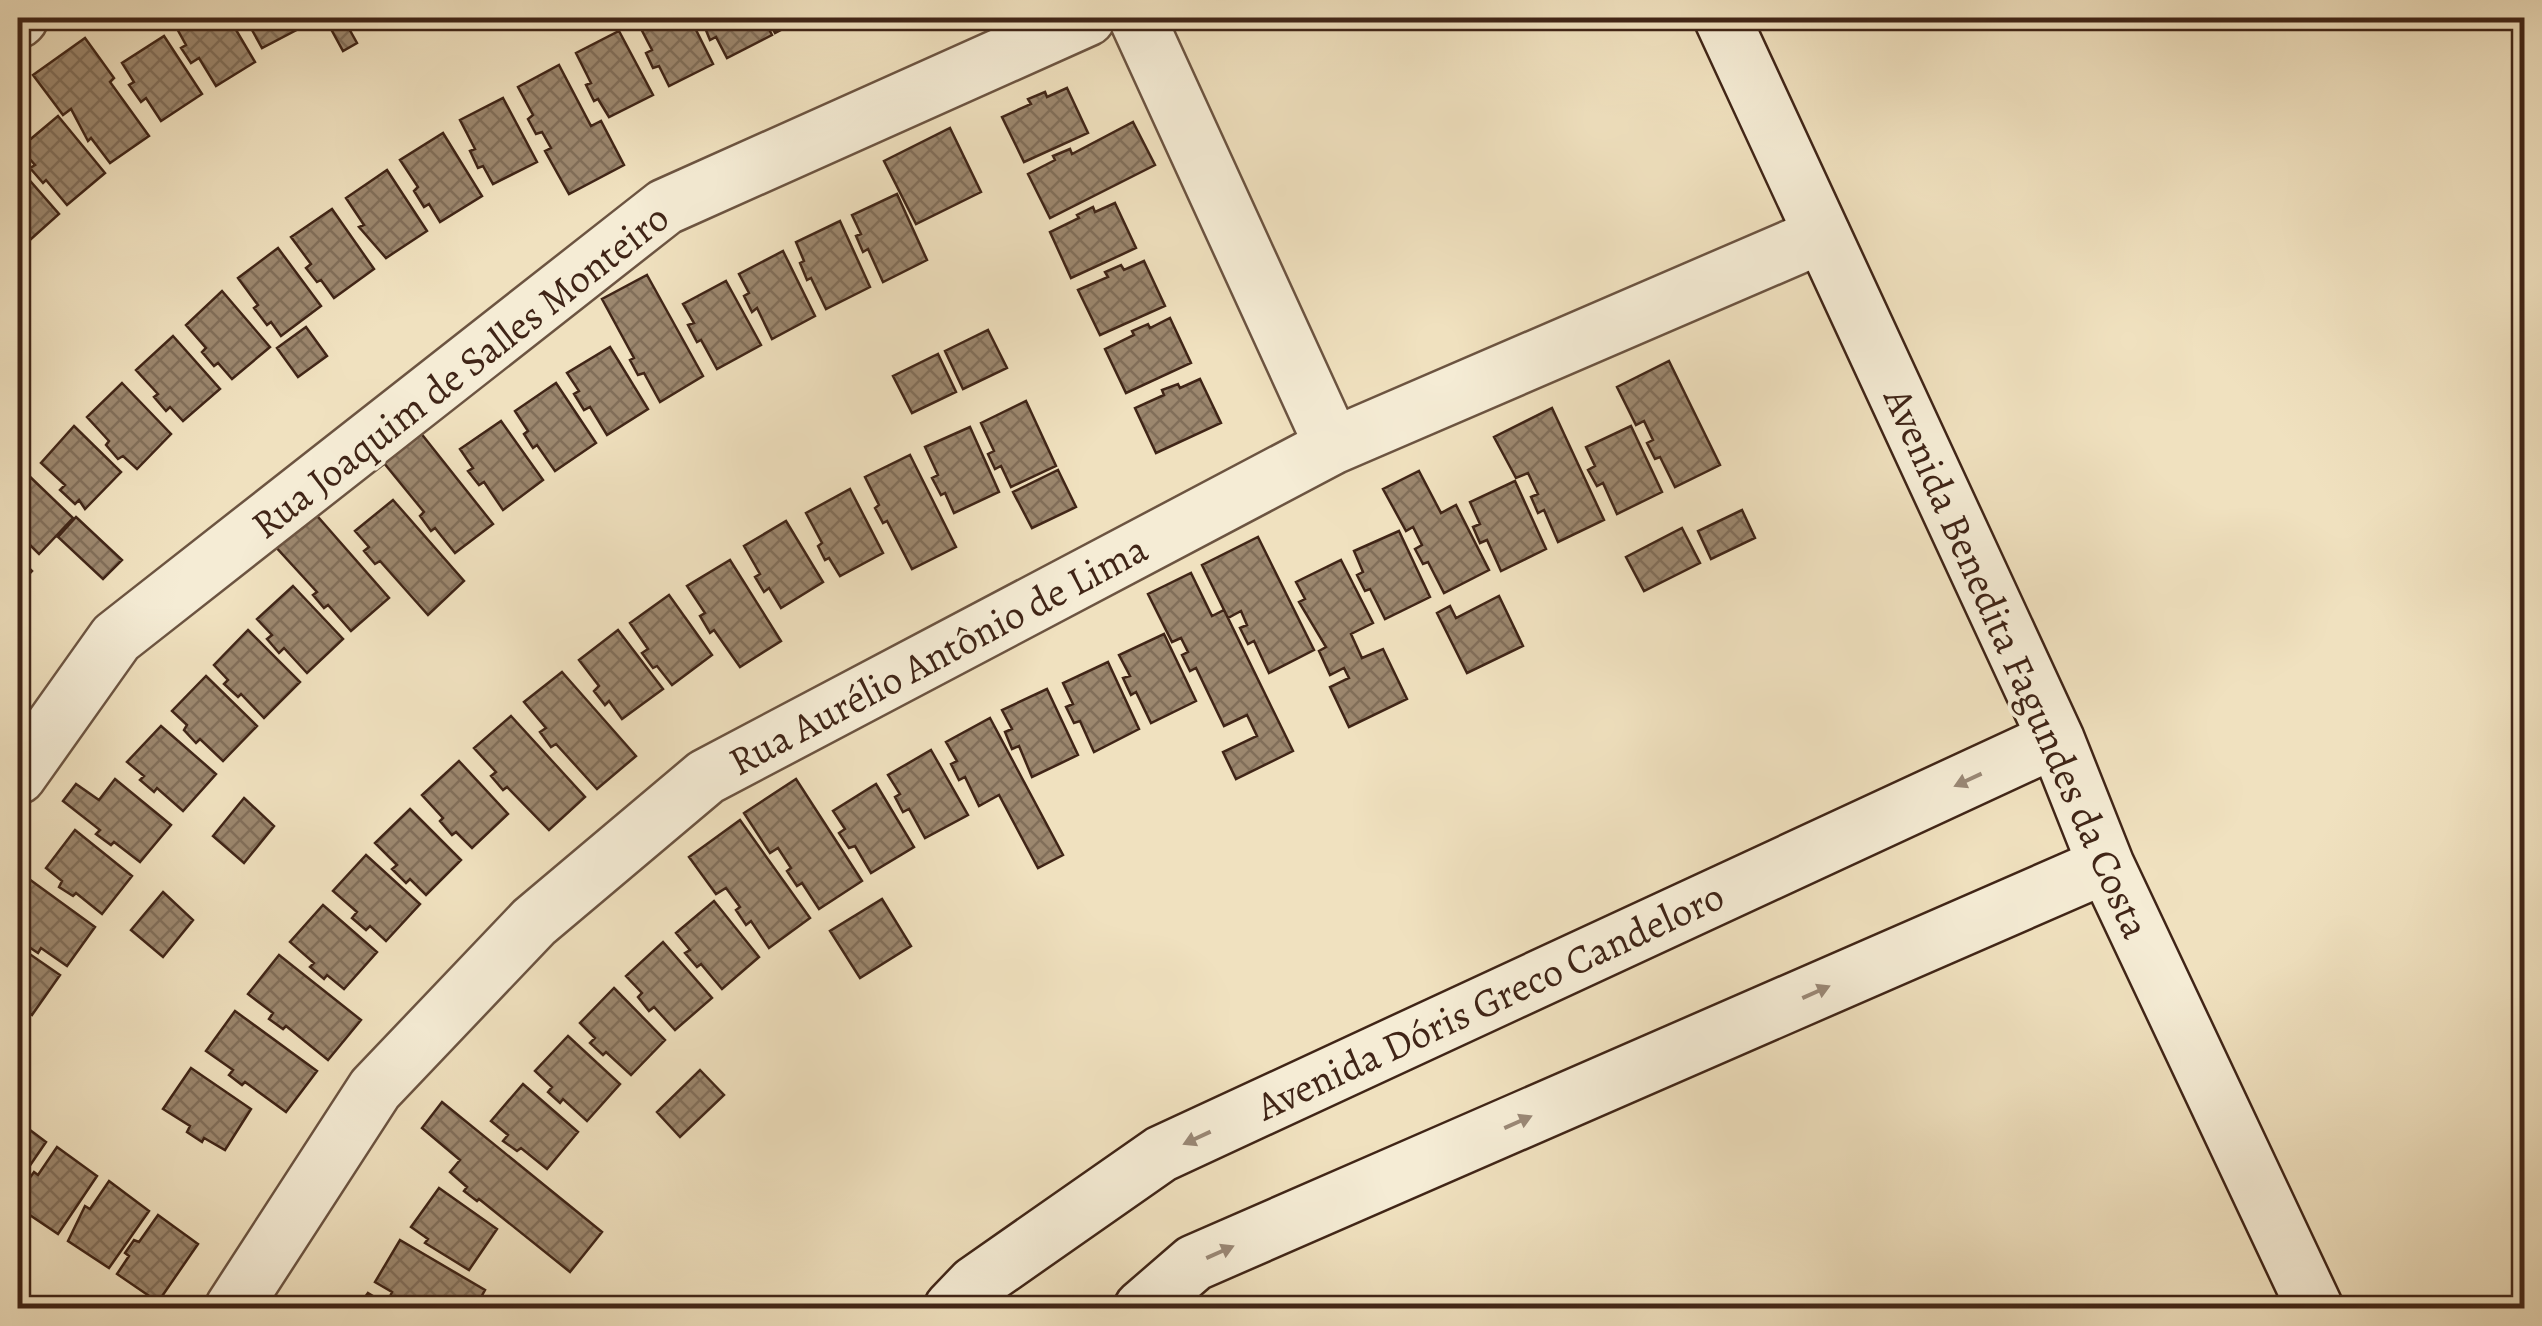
<svg xmlns="http://www.w3.org/2000/svg" width="2542" height="1326" viewBox="0 0 2542 1326" font-family="Alegreya,serif">
  <style>
    .building { fill: url(#building-cross-hatch); stroke: #402517; stroke-width: 2.5 }
    .lines { fill: none; stroke-linecap: round; stroke-linejoin: round }
    .street-casing { stroke: #6c5441; stroke-width: 60 }
    .secondary-casing { stroke: #402517; stroke-width: 60 }
    .street { stroke: #f5ecd5; stroke-width: 55 }
    .secondary { stroke: #f5ecd5; stroke-width: 55 }
    .oneway { fill: #9a8876 }
    .labels { text-anchor: middle; dominant-baseline: central; stroke-width: 8; stroke-linejoin: round; paint-order: stroke }
    .street-label { font-size: 40px; fill: #402517; stroke: #f5ecd5 }
  </style>
  <defs>
    <pattern id="building-cross-hatch" width="8" height="8" patternUnits="userSpaceOnUse" patternTransform="scale(2.5)"><rect width="8" height="8" fill="#9c876e"/><path d="M0 0l8 8M0 8l8-8" fill="none" stroke="#816e59"/></pattern>
  </defs>
  <rect width="100%" height="100%" fill="#f0e1bf"/>
  <filter id="stains"><feTurbulence type="fractalNoise" baseFrequency=".002" numOctaves="4"/><feColorMatrix values="0 0 0 0 .2 0 0 0 0 .09 0 0 0 0 .02 0 0 0 .5 -.17"/></filter>
  <radialGradient id="worn" r=".72"><stop offset=".6" stop-color="#630" stop-opacity="0"/><stop offset="1" stop-color="#630" stop-opacity=".3"/></radialGradient>
  <path class="building" d="M188,18H229L255,62L216,86L199,58L191,63L181,48L186,45L175,25Z
    M239,18H302L306,25L262,48L247,21L242,23Z
    M325,18H343L357,43L343,51Z
    M643,18H690L713,64L669,86L659,66L653,68L646,53L652,50L637,21Z
    M707,18H763L772,35L727,58L716,37L710,40L703,23L708,21Z
    M767,18H804L775,33Z
    M619,31L653,95L609,117L598,99L594,101L586,85L591,83L576,53Z
    M164,36L202,94L161,121L146,98L141,102L129,85L134,82L122,63Z
    M85,38L114,78L110,82L149,136L110,163L91,138L88,141L71,109L63,115L33,75Z
    M559,65L591,126L601,121L624,165L569,194L545,151L551,148L542,132L536,134L528,119L533,115L518,87Z
    M1067,88L1088,133L1024,162L1002,117L1031,104L1028,99L1045,92L1047,97Z
    M503,98L537,162L493,184L483,166L478,168L470,151L475,149L460,120Z
    M58,116L105,173L67,205L46,180L43,183L30,168L35,165L20,148Z
    M1133,122L1155,165L1050,218L1028,174L1055,160L1053,156L1070,149L1072,154Z
    M950,128L981,192L916,224L884,161Z
    M443,133L482,196L440,222L429,204L424,207L414,191L418,187L400,160Z
    M18,167L59,214L22,247L18,241Z
    M387,170L427,231L386,258L359,227L364,225L346,198Z
    M897,194L927,260L883,282L868,249L863,252L856,236L861,234L852,215Z
    M1115,203L1136,248L1071,278L1050,232L1079,218L1077,215L1093,207L1095,212Z
    M332,209L374,269L334,298L321,280L317,282L306,268L311,264L291,237Z
    M840,221L870,287L826,309L811,278L807,280L800,263L804,261L796,242Z
    M278,248L321,306L281,336L271,322L267,325L254,308L258,305L238,278Z
    M783,251L815,316L772,339L757,308L752,312L744,296L749,293L739,274Z
    M1144,261L1165,306L1100,335L1078,290L1108,277L1105,272L1121,265L1124,270Z
    M647,275L703,376L660,402L644,373L638,375L630,360L634,358L602,299Z
    M726,281L761,345L717,369L701,340L697,342L688,325L694,323L683,304Z
    M222,291L270,347L232,379L218,363L214,366L202,352L206,348L186,325Z
    M1170,318L1191,363L1126,393L1105,349L1134,335L1132,331L1148,324L1150,328Z
    M306,327L327,356L298,377L277,348Z
    M988,330L1007,368L963,389L945,351Z
    M173,336L220,389L183,421L170,407L166,411L154,397L158,394L136,370Z
    M610,347L648,409L607,435L590,407L584,410L574,394L579,391L567,373Z
    M938,354L956,392L912,413L893,376Z
    M1669,361L1720,465L1675,487L1660,457L1655,459L1647,443L1653,440L1644,421L1636,425L1617,387Z
    M1200,379L1221,423L1156,453L1135,408L1164,395L1162,390L1178,384L1180,388Z
    M122,383L171,434L137,469L123,456L118,459L106,445L109,441L87,417Z
    M556,383L596,443L555,471L537,445L533,448L524,434L528,431L515,411Z
    M1026,401L1056,466L1011,487L1001,466L995,469L988,454L994,451L981,423Z
    M1552,408L1604,520L1558,542L1544,510L1538,513L1531,497L1538,494L1528,473L1516,478L1494,437Z
    M501,421L543,480L503,510L484,482L479,485L468,471L473,468L460,449Z
    M74,426L121,472L85,509L79,500L75,504L60,490L65,485L41,463Z
    M1631,426L1662,492L1617,514L1603,483L1597,486L1588,470L1595,466L1586,447Z
    M416,427L493,524L455,553L435,528L431,531L420,516L424,512L379,457Z
    M970,427L999,492L954,513L945,493L941,495L932,478L938,475L925,447Z
    M910,455L956,547L912,569L887,521L883,523L875,508L879,505L865,477Z
    M1058,470L1076,507L1032,528L1013,492Z
    M1419,471L1441,513L1456,505L1489,570L1444,593L1428,562L1423,564L1415,549L1422,545L1413,527L1406,531L1383,489Z
    M25,472L73,518L39,554L31,546L27,549L18,539V480Z
    M1515,481L1546,549L1501,571L1487,540L1480,543L1473,527L1480,524L1470,502Z
    M850,489L883,553L840,576L829,558L825,560L818,546L822,543L806,513Z
    M393,500L464,581L428,615L380,561L375,564L364,551L369,547L355,531Z
    M312,510L389,598L351,631L328,605L324,608L313,595L317,592L274,545Z
    M1742,510L1755,538L1711,559L1698,531Z
    M76,517L122,560L103,579L58,537Z
    M786,521L823,582L781,608L769,588L764,592L755,577L760,574L744,546Z
    M1682,528L1700,563L1644,591L1626,557Z
    M1399,531L1430,597L1385,619L1370,589L1365,591L1357,575L1363,572L1354,551Z
    M1258,537L1314,650L1269,673L1254,641L1248,644L1240,628L1247,625L1241,611L1228,618L1202,565Z
    M18,557L32,571L18,586Z
    M730,560L781,641L740,667L714,630L710,633L700,616L705,613L687,586Z
    M1341,560L1373,623L1351,634L1362,658L1383,649L1407,699L1349,727L1330,687L1349,678L1344,668L1330,675L1319,651L1326,647L1299,602L1305,599L1296,582Z
    M1191,573L1212,616L1224,610L1293,751L1236,779L1223,752L1257,736L1247,715L1224,726L1196,668L1190,671L1182,655L1188,652L1181,638L1172,642L1148,594Z
    M293,586L343,639L307,673L284,648L279,653L267,639L272,635L257,619Z
    M669,595L712,655L672,685L657,666L653,668L642,653L648,649L630,623Z
    M1499,596L1523,646L1467,673L1437,613L1450,606L1456,618Z
    M248,630L300,682L264,718L241,694L238,697L224,684L228,680L214,665Z
    M618,630L663,689L622,719L609,701L605,705L594,691L599,686L579,660Z
    M1164,634L1196,701L1151,723L1136,692L1131,695L1123,678L1130,676L1119,655Z
    M1108,662L1139,729L1094,752L1080,721L1074,723L1066,707L1073,704L1063,683Z
    M562,672L636,756L597,789L556,744L551,747L540,732L546,728L524,702Z
    M206,676L257,726L223,761L200,739L196,743L184,730L187,725L172,711Z
    M1047,689L1078,755L1032,777L1019,746L1012,749L1005,732L1012,729L1002,710Z
    M511,716L585,797L549,830L507,787L503,790L491,776L496,772L474,748Z
    M990,718L1063,855L1038,868L999,795L979,806L965,777L959,780L951,764L957,761L946,742Z
    M161,726L216,774L183,811L157,788L154,792L140,780L144,776L127,762Z
    M931,750L968,815L925,838L909,809L903,812L895,797L900,794L888,775Z
    M459,761L508,814L472,848L456,832L452,835L440,821L443,818L422,795Z
    M115,779L171,825L140,862L114,842L111,845L96,834L100,830L63,801L76,784L99,800Z
    M796,779L862,881L819,909L802,883L797,886L787,871L791,868L778,848L770,853L744,813Z
    M876,784L914,847L871,873L855,846L849,848L839,833L845,829L833,811Z
    M244,798L274,826L244,863L213,836Z
    M410,809L461,860L426,895L410,879L406,883L392,869L397,865L375,843Z
    M740,820L810,918L769,948L751,921L746,925L736,910L740,907L726,888L716,894L689,857Z
    M75,830L132,876L102,914L76,893L73,896L59,887L62,881L46,868Z
    M366,855L420,904L386,941L370,926L366,930L352,918L357,912L333,891Z
    M18,871L95,927L67,966L41,948L38,953L23,943L26,937L18,932Z
    M163,892L193,920L163,957L131,930Z
    M882,899L911,946L860,978L830,931Z
    M714,901L759,957L722,989L701,964L697,967L685,953L690,950L676,933Z
    M323,905L377,952L344,989L327,975L324,979L310,967L314,963L290,942Z
    M663,942L712,998L675,1030L654,1007L649,1011L638,997L642,993L626,976Z
    M18,946L60,975L32,1015L18,1005Z
    M279,955L361,1020L328,1060L286,1026L283,1029L269,1019L273,1013L248,994Z
    M614,988L665,1040L631,1075L606,1052L603,1055L590,1043L595,1038L580,1023Z
    M235,1011L317,1071L286,1112L245,1082L242,1085L229,1075L233,1070L206,1051Z
    M568,1036L620,1084L587,1121L563,1099L560,1103L548,1092L552,1087L535,1071Z
    M191,1068L251,1109L225,1150L204,1138L202,1142L187,1132L190,1126L163,1109Z
    M700,1070L724,1095L680,1137L657,1112Z
    M523,1084L578,1132L547,1169L521,1148L517,1151L503,1141L508,1135L491,1121Z
    M442,1102L602,1232L570,1272L479,1199L477,1201L464,1191L467,1187L450,1172L460,1160L422,1128Z
    M18,1121L46,1142L18,1183Z
    M57,1147L97,1176L58,1234L18,1207L28,1189L24,1186L34,1172L38,1175Z
    M109,1181L149,1211L109,1268L68,1241L85,1206L90,1209Z
    M439,1188L497,1229L469,1270L425,1243L428,1239L411,1227Z
    M158,1215L198,1244L158,1302L117,1274L129,1256L125,1253L134,1240L139,1242Z
    M400,1240L485,1290L475,1308H414L407,1304L404,1308L389,1299L392,1292L375,1282Z
    M368,1293L393,1308H357Z"/>
  <g class="lines">
    <defs>
      <path id="street" d="M1137,18L1333,446
        M18,20L20,18
        M18,776L116,638L665,207L1087,18
        M233,1308L375,1089L534,922L706,777L1333,446L1822,235"/>
      <path id="secondary" d="M1722,18L2056,739L2106,865L2315,1308
        M952,1308L975,1284L1161,1154L2056,739
        M1142,1308L1194,1263L2106,865"/>
    </defs>
    <use href="#street" class="street-casing"/>
    <use href="#secondary" class="secondary-casing"/>
    <use href="#street" class="street"/>
    <use href="#secondary" class="secondary"/>
  </g>
  <defs><path id="oneway-solid" d="M-6-.8H1V-3.2L6.5 0L1 3.2V.8H-6Z" transform="scale(2.5)"/></defs>
  <g class="oneway">
    <use href="#oneway-solid" transform="translate(1968 780) rotate(155)"/>
    <use href="#oneway-solid" transform="translate(1816 992) rotate(-24)"/>
    <use href="#oneway-solid" transform="translate(1518 1122) rotate(-24)"/>
    <use href="#oneway-solid" transform="translate(1197 1138) rotate(155)"/>
    <use href="#oneway-solid" transform="translate(1220 1252) rotate(-24)"/>
  </g>
  <g class="labels">
    <g class="street-label">
      <text transform="translate(460 371) rotate(-38)">Rua Joaquim de Salles Monteiro</text>
      <text transform="translate(938 655) rotate(-28)">Rua Aurélio Antônio de Lima</text>
      <text transform="translate(2017 663) rotate(66)">Avenida Benedita Fagundes da Costa</text>
      <text transform="translate(1490 1001) rotate(-25)">Avenida Dóris Greco Candeloro</text>
    </g>
  </g>
  <rect width="2542" height="1326" fill="none" stroke="#f0e1bf" stroke-width="60"/>
  <rect x="20" y="20" width="2502" height="1286" fill="none" stroke="#402517" stroke-width="5"/>
  <rect x="30" y="30" width="2482" height="1266" fill="none" stroke="#402517" stroke-width="2.5"/>
  <rect width="100%" height="100%" filter="url(#stains)"/>
  <rect width="100%" height="100%" fill="url(#worn)"/>
</svg>
